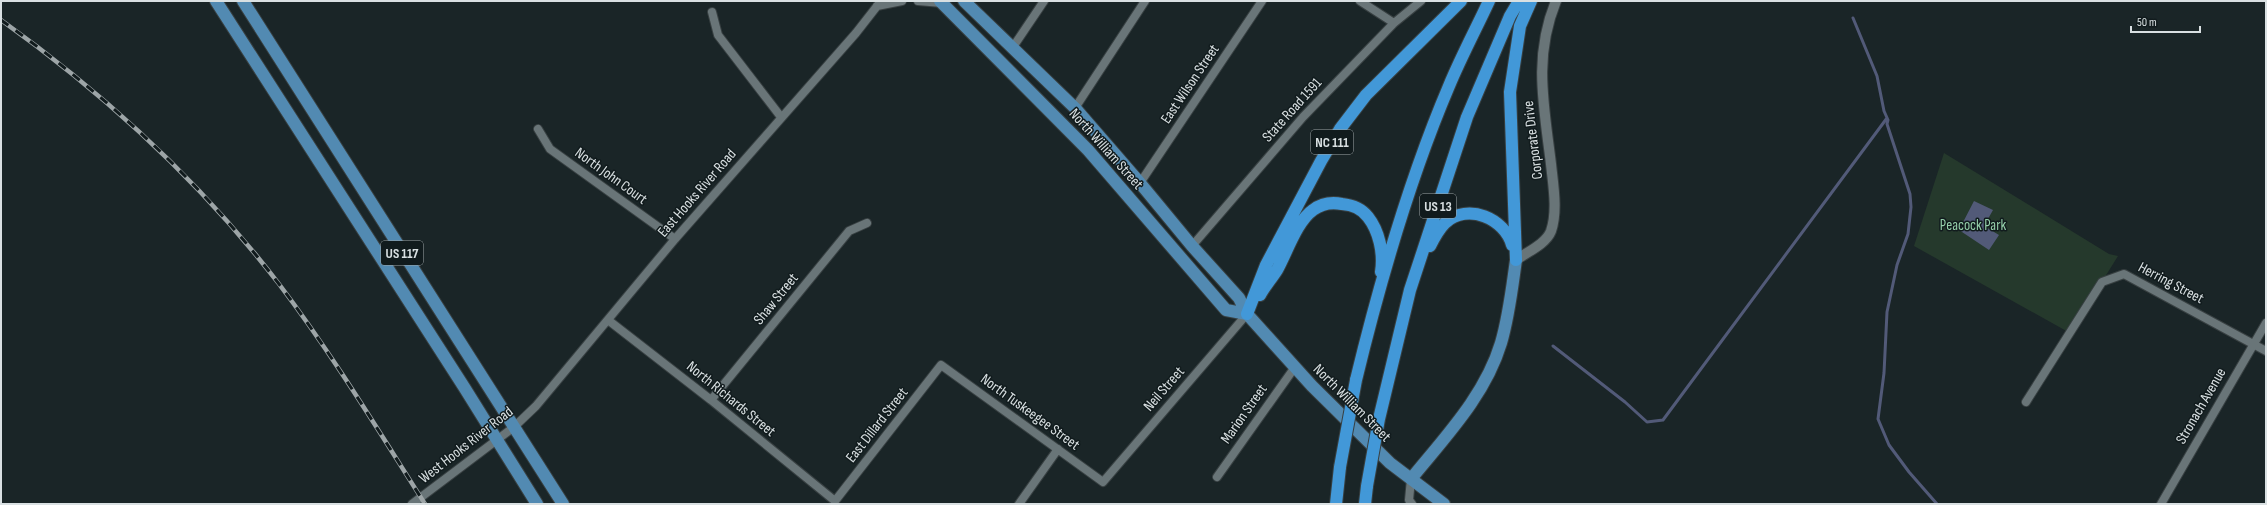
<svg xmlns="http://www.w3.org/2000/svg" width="2267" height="505" viewBox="0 0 2267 505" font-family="'Sofia Sans Condensed',sans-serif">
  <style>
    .green { fill: #25392c }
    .water { fill: #525a78 }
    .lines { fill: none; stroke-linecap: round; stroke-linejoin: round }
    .stream { stroke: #525a78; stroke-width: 3 }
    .minor-casing { stroke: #384042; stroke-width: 10 }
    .tertiary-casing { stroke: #384042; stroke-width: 12 }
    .primary-casing { stroke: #384042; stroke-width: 14 }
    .motorway-casing { stroke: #384042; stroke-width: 14 }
    .minor { stroke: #697578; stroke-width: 8 }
    .tertiary { stroke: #697578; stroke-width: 10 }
    .primary { stroke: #528ab2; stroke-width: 12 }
    .motorway { stroke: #4298d8; stroke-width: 12 }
    .rail-casing { stroke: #9da5a7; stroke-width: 4.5 }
    .rail { stroke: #111b1d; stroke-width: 3; stroke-dasharray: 9; stroke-linecap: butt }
    .motorway-bridge-casing { stroke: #384042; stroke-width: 14; stroke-linecap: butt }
    .motorway-bridge { stroke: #4298d8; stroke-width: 12 }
    .labels { text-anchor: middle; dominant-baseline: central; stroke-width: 3; stroke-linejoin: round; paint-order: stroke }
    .shield { fill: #111b1d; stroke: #9da5a7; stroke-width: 1 }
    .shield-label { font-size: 14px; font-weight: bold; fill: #d9e0e2 }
    .street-label { font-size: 15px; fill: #d9e0e2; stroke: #111b1d }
    .park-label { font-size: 15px; fill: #94cea9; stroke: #111b1d }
  </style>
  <rect width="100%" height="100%" fill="#1a2527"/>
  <path class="green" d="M1944,153L2109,254L2118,256L2070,333L1914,246Z"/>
  <path class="water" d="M1974,201L1993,210L1984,226L1999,235L1989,250L1959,230Z"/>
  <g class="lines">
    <path class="stream" d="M1853,18L1877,76L1884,111L1888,120L1887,124L1910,194L1911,207L1908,234L1897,265L1887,312L1884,373L1878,419L1889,445L1909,472L1937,504
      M1553,346L1625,402L1647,422L1663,420L1887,118"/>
    <defs>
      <path id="minor" d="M918,1L942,3
        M1360,1L1394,23
        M877,6L902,1
        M712,12L718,35L781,117
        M1013,47L1044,1
        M1075,108L1145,1
        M538,129L550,149L675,239
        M1140,183L1262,1
        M1192,246L1303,117L1394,23L1421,1
        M608,320L711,400L835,501L941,365L1103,482L1247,314
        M711,400L849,231L867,223
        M2026,402L2102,282L2124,274L2266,351
        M1217,477L1295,367
        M1411,479L1409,500L1412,504
        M412,504L514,427L536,406L675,239L856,33L881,1
        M1019,504L1058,449
        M2161,504L2266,323"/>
      <path id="tertiary" d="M1516,260C1527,252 1546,244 1551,231C1558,211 1553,184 1551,164C1544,106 1533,57 1556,1"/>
      <path id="primary" d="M216,1L464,387L537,504
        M243,1L563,504
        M940,1L1088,150L1226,310L1247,314
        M964,1L1075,108L1140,183L1192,246L1239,298L1247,314L1312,386L1390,463L1444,504
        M1411,479C1445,437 1485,396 1501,343C1509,316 1512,288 1516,260"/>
      <path id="motorway" d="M1430,246C1434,238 1439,229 1445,223C1468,202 1505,219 1512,245
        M1516,260L1510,92L1520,26L1531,1
        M1260,295C1265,286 1272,278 1277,270C1287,252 1297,221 1313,210C1321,204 1332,202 1342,204C1353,205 1361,208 1368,217C1379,231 1384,253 1381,272
        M1247,314L1266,265L1321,161L1340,129L1366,95L1461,1
        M1356,380C1380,281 1409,180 1449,86C1461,57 1476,29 1489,1
        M1379,419L1410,290L1467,117L1510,16L1519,1
        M1336,504L1340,467
        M1365,504L1367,486"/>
    </defs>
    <use href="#minor" class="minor-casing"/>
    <use href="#tertiary" class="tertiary-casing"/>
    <use href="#primary" class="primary-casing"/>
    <use href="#motorway" class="motorway-casing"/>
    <use href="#minor" class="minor"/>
    <use href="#tertiary" class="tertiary"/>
    <use href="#primary" class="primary"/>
    <use href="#motorway" class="motorway"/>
    <defs>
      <path id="rail" d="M1,20C106,95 200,181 279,284C332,354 378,430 425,504"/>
    </defs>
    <use href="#rail" class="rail-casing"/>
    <use href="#rail" class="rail"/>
    <defs>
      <path id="motorway-bridge" d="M1340,467L1356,380
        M1367,486L1379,419"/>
    </defs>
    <use href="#motorway-bridge" class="motorway-bridge-casing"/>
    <use href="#motorway-bridge" class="motorway-bridge"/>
  </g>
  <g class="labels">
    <g class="shield">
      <rect x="1311" y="130" width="42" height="24" rx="3"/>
      <rect x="1420" y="194" width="36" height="24" rx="3"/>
      <rect x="381" y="241" width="42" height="24" rx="3"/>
    </g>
    <g class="shield-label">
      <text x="1332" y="142">NC 111</text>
      <text x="1438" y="206">US 13</text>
      <text x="402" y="253">US 117</text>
    </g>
    <g class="street-label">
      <text transform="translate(1190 84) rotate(-56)">East Wilson Street</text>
      <text transform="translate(1292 110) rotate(-48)">State Road 1591</text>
      <text transform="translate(1533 140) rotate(-97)">Corporate Drive</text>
      <text transform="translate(1106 149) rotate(48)">North William Street</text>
      <text transform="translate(611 176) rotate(36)">North John Court</text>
      <text transform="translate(697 193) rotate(-49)">East Hooks River Road</text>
      <text transform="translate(2171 283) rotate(28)">Herring Street</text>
      <text transform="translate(776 299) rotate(-51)">Shaw Street</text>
      <text transform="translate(1164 389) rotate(-49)">Neil Street</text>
      <text transform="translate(731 399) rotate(39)">North Richards Street</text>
      <text transform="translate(1352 403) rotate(45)">North William Street</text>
      <text transform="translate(2201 406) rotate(-60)">Stronach Avenue</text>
      <text transform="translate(1030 412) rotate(36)">North Tuskeegee Street</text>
      <text transform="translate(1244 414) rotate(-55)">Marion Street</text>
      <text transform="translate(877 425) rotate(-52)">East Dillard Street</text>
      <text transform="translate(466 445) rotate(-38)">West Hooks River Road</text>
    </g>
    <g class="park-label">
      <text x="1973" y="225">Peacock Park</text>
    </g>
  </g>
  <rect width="2267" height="505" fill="none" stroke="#d9e0e2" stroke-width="4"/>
  <path d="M2131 26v6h69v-6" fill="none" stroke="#d9e0e2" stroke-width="2"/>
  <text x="2137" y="26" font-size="12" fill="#d9e0e2" stroke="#111b1d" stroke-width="3" paint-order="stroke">50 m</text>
</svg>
